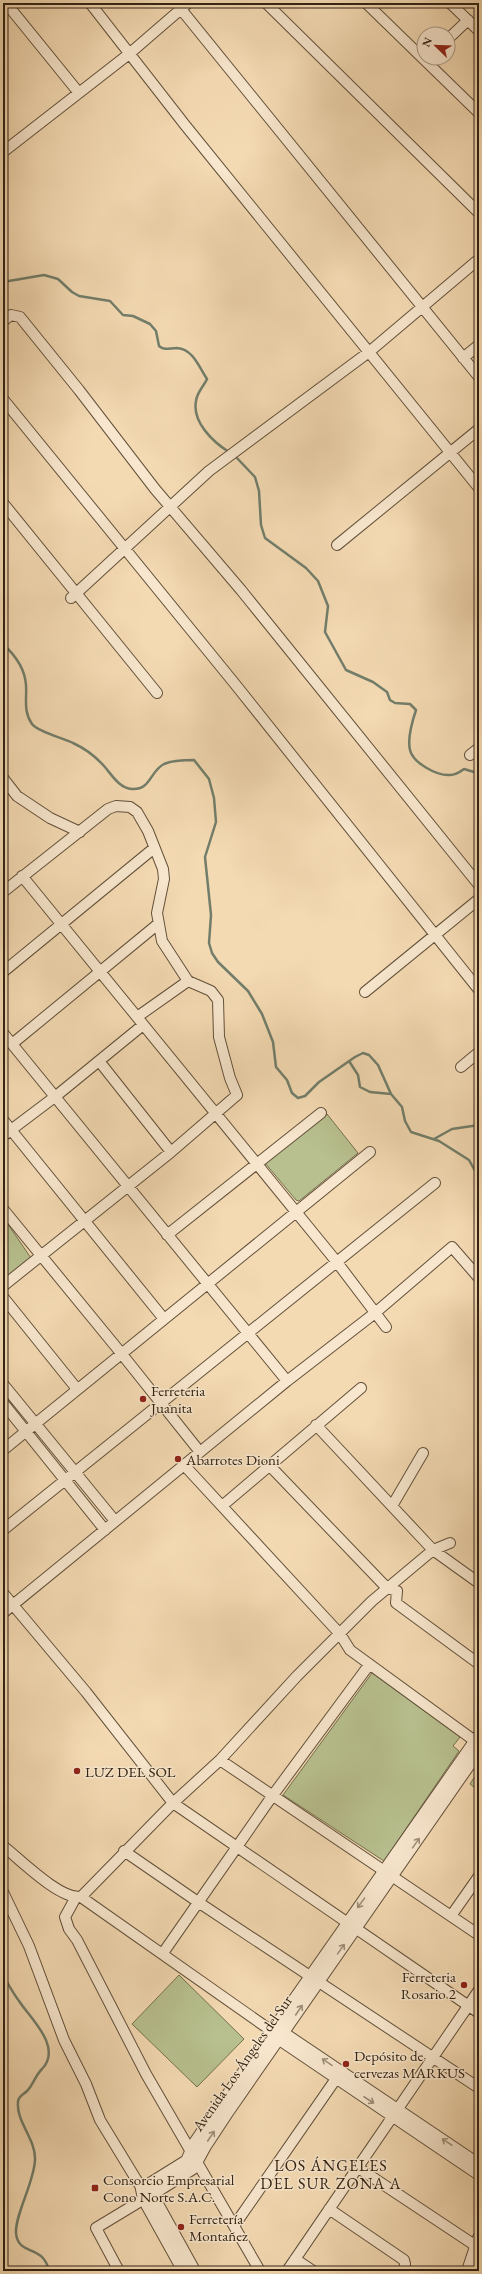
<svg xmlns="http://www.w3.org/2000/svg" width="482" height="2274" viewBox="0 0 482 2274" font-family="'EB Garamond',serif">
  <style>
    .green { fill: #b8c08f; stroke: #757150 }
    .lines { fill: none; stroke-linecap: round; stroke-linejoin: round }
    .stream { stroke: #727e6b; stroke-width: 2.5 }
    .minor-casing { stroke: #62503a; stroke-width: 12 }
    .tertiary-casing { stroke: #62503a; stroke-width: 14 }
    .minor { stroke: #f8e7ce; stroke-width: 10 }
    .tertiary { stroke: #f8e7ce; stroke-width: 12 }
    .oneway { stroke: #9f8e79 }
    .poi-dot { fill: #8f2418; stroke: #f8e7ce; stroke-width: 1.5 }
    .labels { text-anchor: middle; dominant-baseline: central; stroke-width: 3; stroke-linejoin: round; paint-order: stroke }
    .poi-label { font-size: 15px; fill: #322212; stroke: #f8e7ce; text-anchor: start }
    .street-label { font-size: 15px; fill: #322212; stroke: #f8e7ce }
    .neighbourhood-label { font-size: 16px; letter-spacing: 1px; fill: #322212; stroke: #f8e7ce }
  </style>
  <rect width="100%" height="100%" fill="#f4dab3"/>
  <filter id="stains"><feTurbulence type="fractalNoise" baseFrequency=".005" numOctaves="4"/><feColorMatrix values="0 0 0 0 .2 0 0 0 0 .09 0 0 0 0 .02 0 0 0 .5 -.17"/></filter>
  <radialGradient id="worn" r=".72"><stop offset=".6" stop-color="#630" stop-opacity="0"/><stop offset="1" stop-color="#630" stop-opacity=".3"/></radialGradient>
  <path class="green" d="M327,1114L358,1153L299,1201L296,1200L265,1163Z
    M3,1217L33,1261L3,1286Z
    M372,1673L460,1737L453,1746L459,1751L384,1861L283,1795Z
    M479,1770V1791L470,1784Z
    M179,1975L244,2039L197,2087L132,2024Z"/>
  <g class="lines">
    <path class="stream" d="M3,282L44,275L58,279L72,292L79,296L110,301L123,315L133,316L150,324L156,331L159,346C165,351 169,348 177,348C193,349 199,367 207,379C204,386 197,392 196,401C192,422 213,442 229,452
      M235,456L255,477L259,491L261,525L265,538L306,568L318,581L328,606L325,632L346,670L373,682L387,692L390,700L395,703L410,704L416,710C412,722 407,738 410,750C413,763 437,776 450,775C455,775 460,772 464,769L474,772L479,776
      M3,644C15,655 25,669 26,685C27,699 23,711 32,724C38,732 63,738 73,743C84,748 96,757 104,766C112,775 119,788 132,789C151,790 150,771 164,764C173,760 184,760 194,760L209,779L214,798L216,822L205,857L211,915L209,943L212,953L218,962L248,991L262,1014L273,1042L276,1067L287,1080L292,1093L298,1098L305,1096L319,1082L355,1057L363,1053L369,1055L378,1065L391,1094L402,1107L405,1121L411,1132L439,1141L469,1160L479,1178
      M349,1061L358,1075L360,1087L370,1092L391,1094
      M434,1139L452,1129L479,1125
      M3,1975C8,1984 13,1993 19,2001C30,2018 63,2047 42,2069C35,2076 33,2085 27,2091C23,2095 18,2096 18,2102C16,2122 36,2139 35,2160C34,2183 15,2214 16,2233C18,2257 43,2243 49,2271"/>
    <defs>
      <path id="minor" d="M6,3L79,93
        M90,3L185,125L479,488
        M176,3L479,377
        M266,3L479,213
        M366,3L479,113
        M450,3L479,31
        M448,39L468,20
        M3,152L129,54L188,3
        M3,321L11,315L20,317L79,390L155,489L241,590L479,885
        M463,358L479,345
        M3,399L235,684L479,990
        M3,503L157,693
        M337,545L479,429
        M71,598L209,471L369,352L479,259
        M470,755L479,748
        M3,778L17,796L50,818L80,832
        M22,876L336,1261L386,1327
        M3,892L108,809L116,806L130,807L137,812L148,831L163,869L164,879L157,913L162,941L188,981L211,991L218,1000L219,1037L230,1078L237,1095L171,1152L3,1286
        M3,972L153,849
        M365,992L479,899
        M137,1017L188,981
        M3,1033L287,1381
        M12,1044L158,924
        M99,1061L171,1152
        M461,1067L479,1052
        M3,1120L164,1319
        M3,1136L56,1096L143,1025
        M3,1209L121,1353L200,1452
        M167,1235L321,1113
        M3,1297L77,1389
        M3,1384L115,1521
        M3,1403L105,1530
        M316,1425L433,1550L479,1583
        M3,1450L370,1152
        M184,1465L340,1634L350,1650L479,1744
        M269,1465L387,1588L397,1591L396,1603L479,1664
        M222,1506L361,1388
        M392,1506L423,1453
        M3,1530L435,1183
        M3,1593L86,1692L173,1803L479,2013
        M3,1613L287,1381L375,1313L452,1247L479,1278
        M220,1760L479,1935
        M3,1846C21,1860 59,1899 81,1897L266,2027L273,2031L283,2032L479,2164
        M124,1851L198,1902L479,2088
        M3,1892L29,1946L64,2040L86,2084L100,2120L142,2189
        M76,1897L65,1917L69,1929L77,1940L146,2074L260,2271
        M81,1897L173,1803L220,1760L297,1676L372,1601L433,1550L450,1543
        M451,1916L479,1876
        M163,1953L273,1795L369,1665
        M274,2033L278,2039L479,2175
        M357,2167L476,2246
        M329,2209L404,2260L405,2264L404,2271
        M234,2226L340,2073
        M295,2259L313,2271
        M119,2271L96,2228L144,2199
        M287,2271L479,1990"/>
      <path id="tertiary" d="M145,2191L152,2195L194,2271
        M144,2199L193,2168L205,2146L228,2111L479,1750
        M184,2271L144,2199L142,2189L187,2161L195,2143L221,2105L479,1736
        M468,2271L479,2238"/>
    </defs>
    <use href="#minor" class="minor-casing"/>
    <use href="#tertiary" class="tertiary-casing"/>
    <use href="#minor" class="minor"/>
    <use href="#tertiary" class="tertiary"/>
  </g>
  <defs><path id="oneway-shaft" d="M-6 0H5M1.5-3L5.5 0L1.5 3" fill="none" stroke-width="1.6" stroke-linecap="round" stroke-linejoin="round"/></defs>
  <g class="oneway">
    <use href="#oneway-shaft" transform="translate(416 1843) rotate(-55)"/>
    <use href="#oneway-shaft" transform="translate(361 1903) rotate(126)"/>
    <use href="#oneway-shaft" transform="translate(341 1949) rotate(-55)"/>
    <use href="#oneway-shaft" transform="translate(299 2010) rotate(-56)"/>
    <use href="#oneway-shaft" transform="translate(327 2062) rotate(-146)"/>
    <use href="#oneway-shaft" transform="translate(369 2100) rotate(33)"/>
    <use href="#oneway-shaft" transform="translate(211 2136) rotate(-56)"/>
    <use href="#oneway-shaft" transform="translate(447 2142) rotate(-146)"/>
  </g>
  <g class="poi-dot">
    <circle cx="143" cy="1399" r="4"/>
    <circle cx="178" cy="1459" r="4"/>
    <circle cx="77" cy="1771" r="4"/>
    <circle cx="464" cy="1985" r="4"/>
    <circle cx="346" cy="2064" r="4"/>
    <rect x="91" y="2184" width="8" height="8" rx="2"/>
    <circle cx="181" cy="2227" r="4"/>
  </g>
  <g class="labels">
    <g class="poi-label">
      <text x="151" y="1390">Ferreteria<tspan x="151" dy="17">Juanita</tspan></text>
      <text x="186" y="1459">Abarrotes Dioni</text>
      <text x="85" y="1771">LUZ DEL SOL</text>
      <text x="456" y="1976" text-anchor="end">Ferreteria<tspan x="456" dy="17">Rosario 2</tspan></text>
      <text x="354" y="2055">Depósito de<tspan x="354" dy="17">cervezas MARKUS</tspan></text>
      <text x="103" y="2179">Consorcio Empresarial<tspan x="103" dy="17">Cono Norte S.A.C.</tspan></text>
      <text x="189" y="2218">Ferretería<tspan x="189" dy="17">Montañez</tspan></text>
    </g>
    <g class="street-label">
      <text transform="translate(242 2063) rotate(-55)">Avenida Los Ángeles del Sur</text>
    </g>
    <g class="neighbourhood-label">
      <text x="331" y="2165">LOS ÁNGELES<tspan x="331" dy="18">DEL SUR ZONA A</tspan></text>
    </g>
  </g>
  <rect width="482" height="2274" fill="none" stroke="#f4dab3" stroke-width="16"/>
  <rect x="4" y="4" width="474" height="2266" fill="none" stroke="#322212" stroke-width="2"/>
  <rect x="8" y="8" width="466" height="2258" fill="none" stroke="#322212"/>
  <g transform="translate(436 46) rotate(293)"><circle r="19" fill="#f8e7ce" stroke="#a99883"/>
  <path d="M0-3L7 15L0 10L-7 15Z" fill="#8f2418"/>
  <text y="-6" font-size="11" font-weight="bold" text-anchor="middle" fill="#322212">N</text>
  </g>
  <rect width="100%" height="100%" filter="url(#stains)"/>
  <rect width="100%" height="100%" fill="url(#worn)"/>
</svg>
